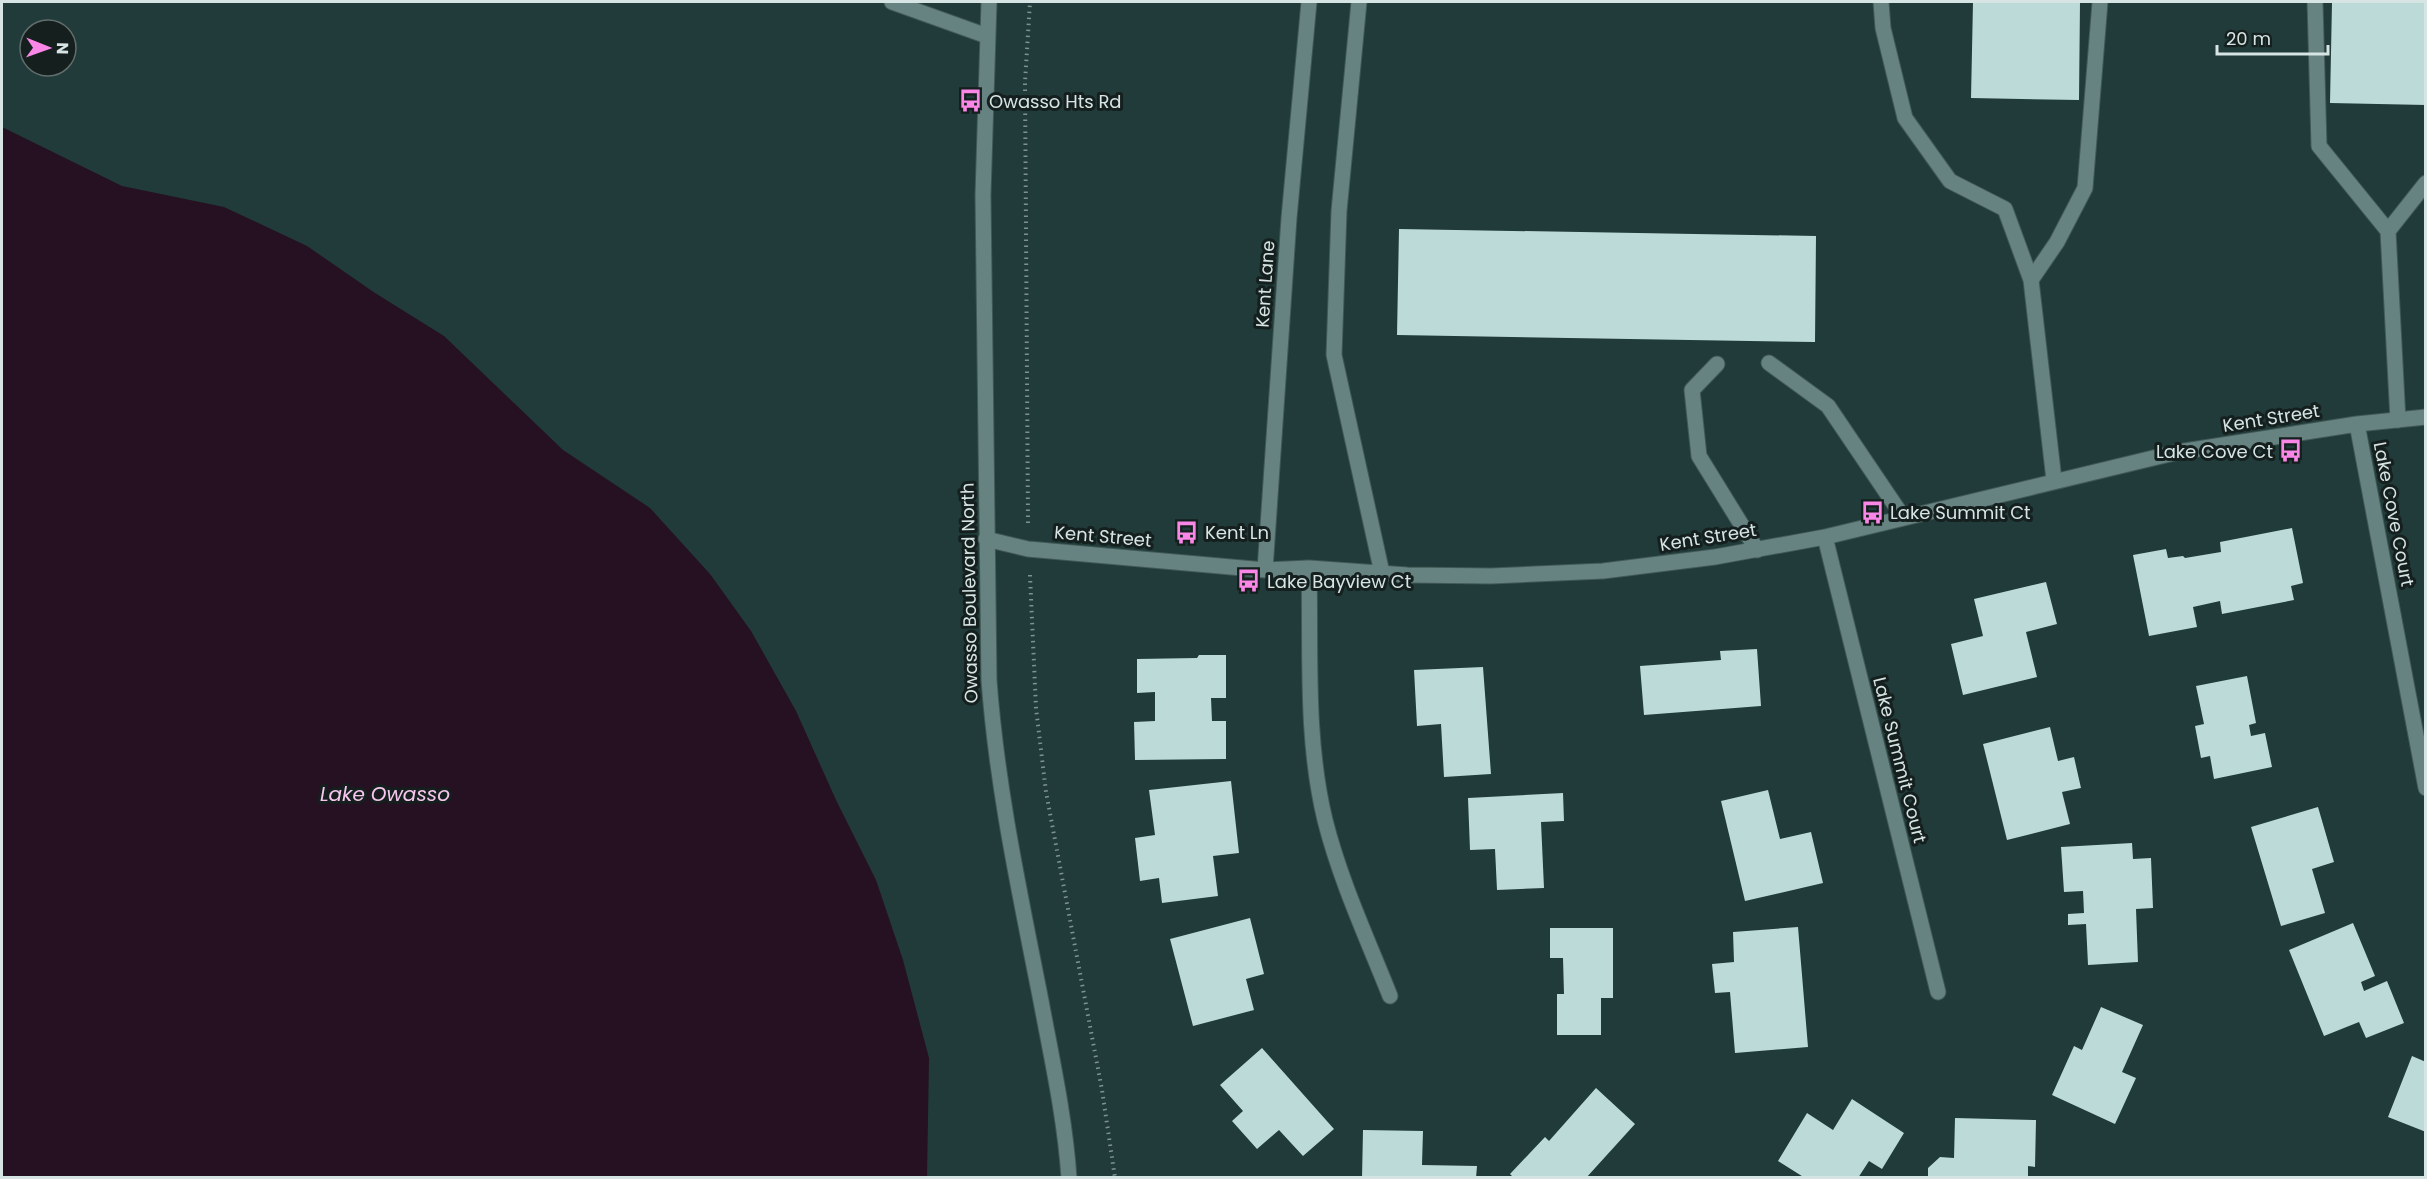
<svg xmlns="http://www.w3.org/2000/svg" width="2427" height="1179" viewBox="0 0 2427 1179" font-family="Poppins,sans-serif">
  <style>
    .water { fill: #251122 }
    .building { fill: #bcdad7 }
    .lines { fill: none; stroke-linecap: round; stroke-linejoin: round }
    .service-casing { stroke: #415957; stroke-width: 17 }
    .minor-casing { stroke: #415957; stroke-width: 17 }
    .tertiary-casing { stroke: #415957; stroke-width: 17 }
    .path { stroke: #7e9291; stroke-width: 4; stroke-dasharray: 1.5 4.5; stroke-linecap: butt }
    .service { stroke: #678381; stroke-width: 15 }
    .minor { stroke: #678381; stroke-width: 15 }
    .tertiary { stroke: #678381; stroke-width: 15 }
    .labels { text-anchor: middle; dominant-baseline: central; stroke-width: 6; stroke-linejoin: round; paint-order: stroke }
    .poi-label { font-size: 18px; fill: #d6e5e4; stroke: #141f1e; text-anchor: start }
    .street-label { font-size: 18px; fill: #d6e5e4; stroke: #141f1e }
    .water-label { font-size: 20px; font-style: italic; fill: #f6c6ec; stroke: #141f1e }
  </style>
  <rect width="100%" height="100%" fill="#203b39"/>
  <path class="water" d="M2,127L122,186L224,207L307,246L375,293L444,336L563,450L650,508L710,574L751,631L796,711L836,800L876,880L903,960L929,1058L927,1177H2Z"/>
  <path class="building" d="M1973,2H2080L2079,100L1971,98Z
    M2332,2H2426V105L2330,103Z
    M1399,229L1816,236L1815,342L1397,335Z
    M2292,528L2303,583L2291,586L2294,600L2222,614L2220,601L2193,607L2197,627L2149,636L2133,555L2166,549L2168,558L2183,556L2185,558L2221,552L2220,542Z
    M2046,582L2057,624L2026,632L2037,677L1963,695L1951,644L1983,636L1974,599Z
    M1757,649L1761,706L1644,715L1640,666L1721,660L1720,651Z
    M1199,655H1226V698H1211L1212,721H1226V759L1135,760L1134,722L1155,721V692L1137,693V659L1197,658Z
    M1483,667L1491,774L1444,777L1441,724L1417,726L1414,670Z
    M2247,676L2256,723L2249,725L2251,736L2265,733L2272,767L2214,779L2210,756L2201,758L2195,726L2204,724L2196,686Z
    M2050,727L2058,761L2074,757L2081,788L2062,792L2070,824L2007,840L1983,744Z
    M1231,781L1239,853L1213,856L1218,896L1162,903L1159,878L1140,881L1135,838L1155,835L1149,790Z
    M1768,790L1780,839L1811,832L1823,883L1745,901L1721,801Z
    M1563,793L1564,821L1541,822L1544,888L1497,890L1495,849L1470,850L1468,798Z
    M2318,807L2334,862L2312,869L2325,913L2281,926L2251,827Z
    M2132,843L2133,859L2151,858L2153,908L2136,909L2138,962L2088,965L2086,924L2068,925V914L2084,913L2083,891L2064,892L2061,847Z
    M1250,918L1264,974L1246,979L1254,1010L1193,1026L1170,939Z
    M2353,923L2375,976L2361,982L2364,991L2387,981L2404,1023L2366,1038L2359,1022L2324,1036L2289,950Z
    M1798,927L1808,1047L1735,1053L1730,992L1715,993L1712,964L1734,962L1733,932Z
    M1550,928H1613V998H1601V1035H1557V994H1564L1563,958H1550Z
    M2101,1007L2143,1025L2122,1072L2136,1078L2115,1124L2052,1095L2074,1046L2082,1050Z
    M1262,1048L1334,1129L1303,1156L1279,1130L1257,1149L1232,1121L1243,1111L1220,1085Z
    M2412,1056L2426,1062V1132L2388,1117Z
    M1596,1088L1635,1124L1586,1178H1514L1510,1174L1545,1137L1549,1141Z
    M1852,1099L1904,1133L1882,1169L1869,1161L1858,1178H1805L1778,1161L1807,1113L1833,1130Z
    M1955,1118L2036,1120L2035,1167L2028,1166V1178H1928V1168L1940,1157L1954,1158Z
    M1363,1130L1423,1131L1422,1165L1477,1166L1476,1178H1362Z"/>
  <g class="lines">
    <defs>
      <path id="service" d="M1359,2L1339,211L1334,355L1382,573
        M1881,2L1883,28L1905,118L1950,181L2005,209L2031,280L2054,480
        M2315,2L2319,146L2388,231L2398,420
        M2388,231L2426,183
        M2031,280L2057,242L2085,188L2100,2
        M1769,363L1828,406L1903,517
        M1717,364L1692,390L1699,456L1757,550"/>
      <path id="minor" d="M892,2L987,36
        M2357,424L2426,788
        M1825,537L1938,992
        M986,539L1028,549L1265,570L1309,568L1407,575L1491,576L1603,571L1715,557L1825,537L2178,452L2357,424L2426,417
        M1309,568C1311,652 1305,738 1325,820C1340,880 1367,938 1390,996
        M1265,570L1289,218L1309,2"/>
      <path id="tertiary" d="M989,2L983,195L989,680C997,789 1020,894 1041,1001C1052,1060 1065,1118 1069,1178"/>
    </defs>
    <use href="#service" class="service-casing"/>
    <use href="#minor" class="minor-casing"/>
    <use href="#tertiary" class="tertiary-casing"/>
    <path class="path" d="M1028,523L1025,82L1030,2
      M1030,575L1036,708L1046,792L1102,1090L1115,1178"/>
    <use href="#service" class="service"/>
    <use href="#minor" class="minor"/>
    <use href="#tertiary" class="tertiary"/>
  </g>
  <defs>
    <symbol id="bus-bare" viewBox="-9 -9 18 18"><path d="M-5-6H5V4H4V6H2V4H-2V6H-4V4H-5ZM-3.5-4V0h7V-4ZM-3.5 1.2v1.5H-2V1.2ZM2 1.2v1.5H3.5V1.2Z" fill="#fa87e7" stroke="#141f1e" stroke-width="2.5" paint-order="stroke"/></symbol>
  </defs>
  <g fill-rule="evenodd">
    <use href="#bus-bare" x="954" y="84" width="33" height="33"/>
    <use href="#bus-bare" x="2274" y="434" width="33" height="33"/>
    <use href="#bus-bare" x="1856" y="496" width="33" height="33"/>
    <use href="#bus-bare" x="1170" y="516" width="33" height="33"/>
    <use href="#bus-bare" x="1232" y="564" width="33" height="33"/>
  </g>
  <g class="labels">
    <g class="poi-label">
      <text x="989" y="101">Owasso Hts Rd</text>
      <text x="2273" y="451" text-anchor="end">Lake Cove Ct</text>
      <text x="1890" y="512">Lake Summit Ct</text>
      <text x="1205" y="532">Kent Ln</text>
      <text x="1267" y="581">Lake Bayview Ct</text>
    </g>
    <g class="street-label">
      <text transform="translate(1265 284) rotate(-86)">Kent Lane</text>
      <text transform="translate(2271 418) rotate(-9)">Kent Street</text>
      <text transform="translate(2394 514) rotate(79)">Lake Cove Court</text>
      <text transform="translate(1103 536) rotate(5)">Kent Street</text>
      <text transform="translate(1708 537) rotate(-9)">Kent Street</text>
      <text transform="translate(969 593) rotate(-91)">Owasso Boulevard North</text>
      <text transform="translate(1900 760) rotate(76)">Lake Summit Court</text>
    </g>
    <g class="water-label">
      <text x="385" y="794">Lake Owasso</text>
    </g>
  </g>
  <rect width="2427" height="1179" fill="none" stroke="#d6e5e4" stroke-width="6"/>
  <g transform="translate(48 48) rotate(91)"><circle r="28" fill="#141f1e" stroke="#626e6d" stroke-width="1.5"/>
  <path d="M0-4.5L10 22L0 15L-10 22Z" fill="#fa87e7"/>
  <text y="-9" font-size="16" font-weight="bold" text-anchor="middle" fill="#d6e5e4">N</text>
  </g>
  <path d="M2217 45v9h111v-9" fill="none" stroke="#d6e5e4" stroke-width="3"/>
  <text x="2226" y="45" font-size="18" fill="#d6e5e4" stroke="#141f1e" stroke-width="4.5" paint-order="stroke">20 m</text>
</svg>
